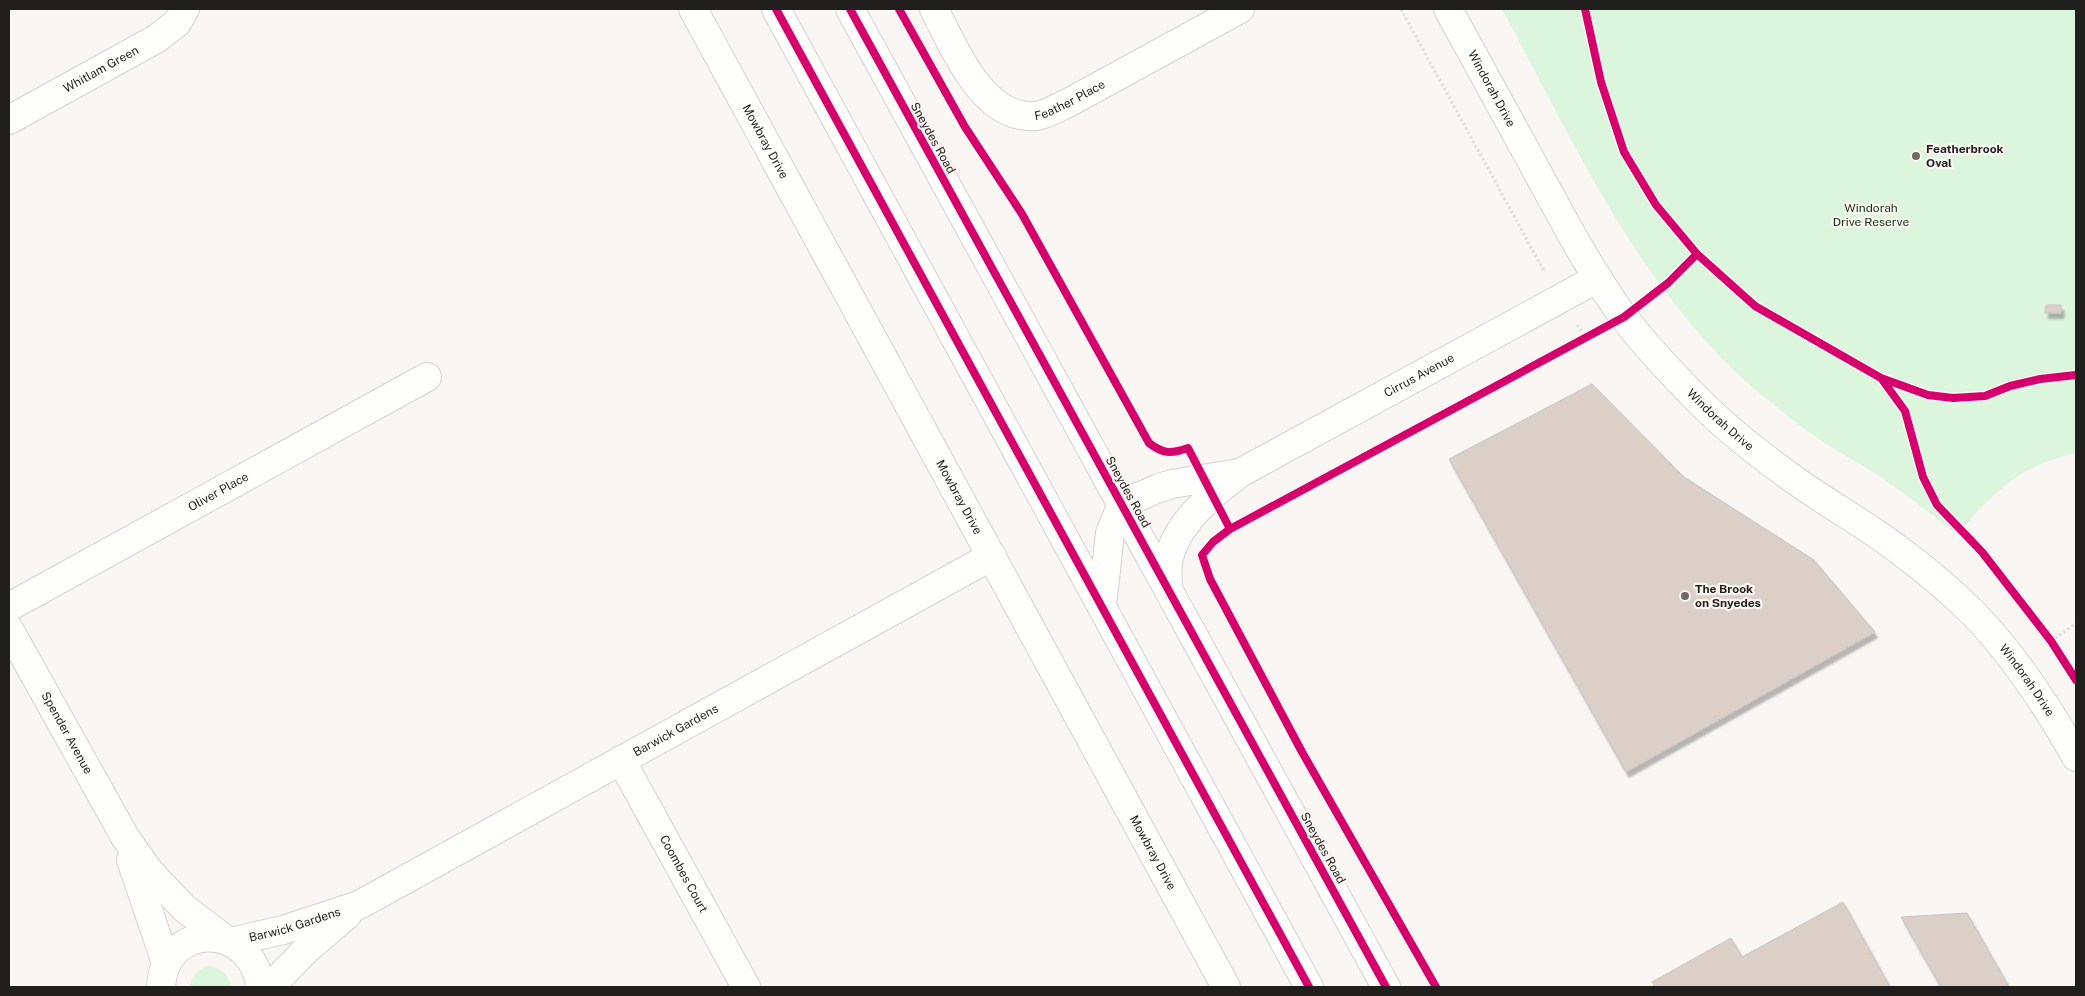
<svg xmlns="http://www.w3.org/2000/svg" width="2085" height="996" viewBox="0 0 2085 996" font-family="'Public Sans',sans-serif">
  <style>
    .green { fill: #dcf5dd }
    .building { fill: #dbcfc7; stroke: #c7c4c3; filter: url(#shadow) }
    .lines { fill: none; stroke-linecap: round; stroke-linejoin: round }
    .street-casing { stroke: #d5d2d1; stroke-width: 30 }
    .secondary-casing { stroke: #d5d2d1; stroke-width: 30 }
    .path { stroke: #e0dfdf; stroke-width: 3; stroke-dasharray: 2.5 2.5; stroke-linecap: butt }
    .street { stroke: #fefefd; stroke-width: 28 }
    .secondary { stroke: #fefefd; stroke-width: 28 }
    .cycleway-casing { stroke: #fbf5f2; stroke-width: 11 }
    .cycleway { stroke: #d6006c; stroke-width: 8 }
    .poi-dot { fill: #6d6a69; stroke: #fbf5f2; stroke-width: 2 }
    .labels { text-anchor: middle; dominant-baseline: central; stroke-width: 4.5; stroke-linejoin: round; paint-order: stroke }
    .street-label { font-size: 12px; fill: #211f1e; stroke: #fbf5f2 }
    .poi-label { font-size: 12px; font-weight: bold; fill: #211f1e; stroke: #fbf5f2; text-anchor: start }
    .park-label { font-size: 12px; fill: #0d3517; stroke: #fbf5f2 }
  </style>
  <defs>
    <filter id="shadow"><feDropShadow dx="3" dy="5.5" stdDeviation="1" flood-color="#0004"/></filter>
  </defs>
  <rect width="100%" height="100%" fill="#f9f6f4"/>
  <path class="green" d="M1502,9H2076V453C2017,467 1996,490 1957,534C1930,513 1903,492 1875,473C1861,464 1846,457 1833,448C1804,430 1777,408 1751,386C1637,285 1573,141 1502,9Z
    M210,966C222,969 229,974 231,987H190C191,975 198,969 210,966Z"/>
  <path class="building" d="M2046,305H2061V313H2045Z
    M1592,384L1684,477L1814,560L1875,632L1626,772L1449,459Z
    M1843,902L1890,987H1655L1652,982L1731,938L1742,957Z
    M1967,913L2009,987H1941L1901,917Z"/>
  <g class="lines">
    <defs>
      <g id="street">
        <path id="s1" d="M693,9L1226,987"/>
        <path id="s2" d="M934,9C954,47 983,121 1036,116C1046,115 1058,107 1068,103L1240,9"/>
        <path id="s3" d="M9,120L156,39L177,23L185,9"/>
        <path d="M1122,504L1159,488L1172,484L1239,473"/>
        <path id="s4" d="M1168,590C1168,581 1167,571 1168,563C1174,525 1212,494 1240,473L1598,278"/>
        <path id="s5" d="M9,607L427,377"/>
        <path id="s6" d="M9,629L125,837L149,871L184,908L226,940"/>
        <path id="s7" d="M621,760L746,987"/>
        <path d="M131,860L166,963"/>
        <path id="s8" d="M231,942L283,930L359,905L992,556"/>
        <path d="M161,987C164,921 253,921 260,987"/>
        <path d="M270,987L307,949L348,914"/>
      </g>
      <g id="secondary">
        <path d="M776,9L1309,987"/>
        <path d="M850,9L1386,987"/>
        <path id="s9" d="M1448,9C1478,64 1508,119 1539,175C1565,223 1591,272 1623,316C1647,348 1675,377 1703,405C1731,433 1764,458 1796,481C1830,505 1866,525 1899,550C1926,570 1952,592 1975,615C2015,657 2048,707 2076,757"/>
        <path d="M1102,606L1110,533L1122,504"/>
      </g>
    </defs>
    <use href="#street" class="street-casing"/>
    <use href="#secondary" class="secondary-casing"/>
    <path class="path" d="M1401,9L1544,271
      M1577,325L1586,337
      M2051,641L2076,623"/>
    <use href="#street" class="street"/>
    <use href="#secondary" class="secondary"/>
    <defs>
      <path id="cycleway" d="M776,9L1309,987
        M850,9L1386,987
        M899,9L965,127L1022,214L1149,443C1163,454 1171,454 1188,448L1230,529L1213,542L1202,555L1210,579L1302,752L1436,987
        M1585,9L1601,82L1624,152L1656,205L1697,254L1755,306L1881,378L1928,395L1953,398L1985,396L2010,386L2040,379L2076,375
        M1881,378L1905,411L1923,477L1937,505L1982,552L2051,641L2076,680
        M1230,529L1624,317L1668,283L1697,254"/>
    </defs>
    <use href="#cycleway" class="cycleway-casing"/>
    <use href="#cycleway" class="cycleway"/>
  </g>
  <g class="poi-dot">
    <circle cx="1916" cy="156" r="5"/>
    <circle cx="1685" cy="596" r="5"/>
  </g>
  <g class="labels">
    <g class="street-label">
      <text stroke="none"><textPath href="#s3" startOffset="105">Whitlam Green</textPath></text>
      <text stroke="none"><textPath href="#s9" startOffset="91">Windorah Drive</textPath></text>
      <text stroke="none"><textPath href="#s2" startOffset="194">Feather Place</textPath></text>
      <text transform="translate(933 138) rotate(61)">Sneydes Road</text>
      <text stroke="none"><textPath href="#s1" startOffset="151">Mowbray Drive</textPath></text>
      <text stroke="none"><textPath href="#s4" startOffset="349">Cirrus Avenue</textPath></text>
      <text stroke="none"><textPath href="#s9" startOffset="496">Windorah Drive</textPath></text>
      <text stroke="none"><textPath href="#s5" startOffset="239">Oliver Place</textPath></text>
      <text transform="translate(1128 492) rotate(61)">Sneydes Road</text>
      <text stroke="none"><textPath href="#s1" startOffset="556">Mowbray Drive</textPath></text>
      <text stroke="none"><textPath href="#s9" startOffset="901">Windorah Drive</textPath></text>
      <text stroke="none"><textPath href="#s8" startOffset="495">Barwick Gardens</textPath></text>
      <text stroke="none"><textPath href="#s6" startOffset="119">Spender Avenue</textPath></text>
      <text transform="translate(1323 848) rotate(61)">Sneydes Road</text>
      <text stroke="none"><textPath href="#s1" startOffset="961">Mowbray Drive</textPath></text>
      <text stroke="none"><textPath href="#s7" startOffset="130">Coombes Court</textPath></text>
      <text stroke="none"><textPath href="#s8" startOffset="66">Barwick Gardens</textPath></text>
    </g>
    <g class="poi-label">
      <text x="1926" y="149">Featherbrook<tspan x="1926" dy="14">Oval</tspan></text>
      <text x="1695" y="589">The Brook<tspan x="1695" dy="14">on Snyedes</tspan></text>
    </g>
    <g class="park-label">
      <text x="1871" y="208">Windorah<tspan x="1871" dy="14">Drive Reserve</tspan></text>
    </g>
  </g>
  <rect width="2085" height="996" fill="none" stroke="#211f1e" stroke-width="20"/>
</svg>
